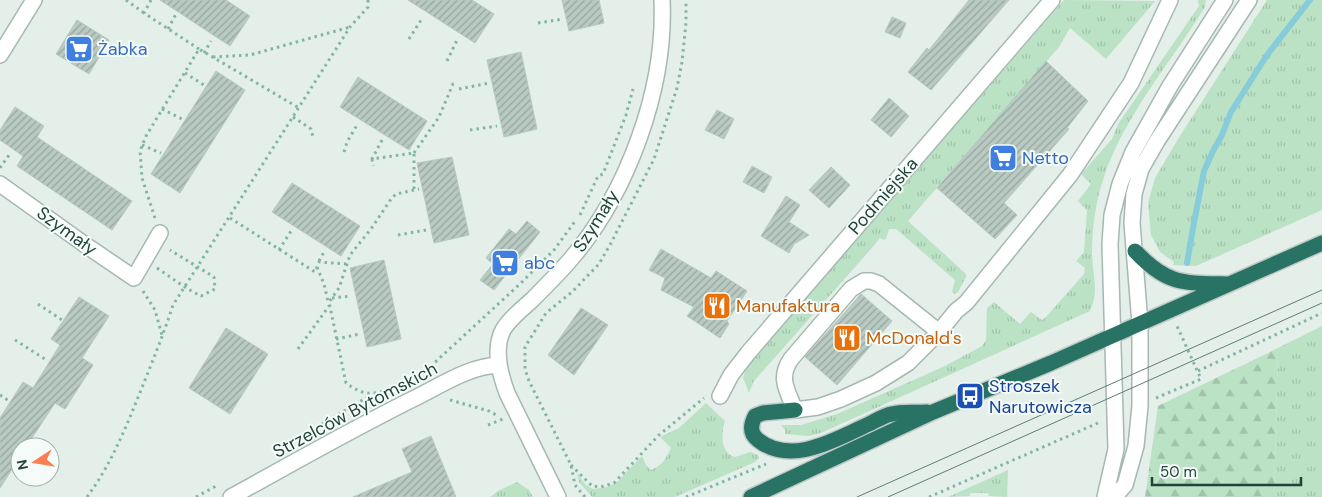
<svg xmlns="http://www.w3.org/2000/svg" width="1322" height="497" viewBox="0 0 1322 497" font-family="'DM Sans',sans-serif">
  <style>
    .grass { fill: url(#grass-tufts) }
    .forest { fill: url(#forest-firs) }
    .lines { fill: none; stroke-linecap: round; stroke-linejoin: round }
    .stream { stroke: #86ccd9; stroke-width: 6 }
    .building { fill: url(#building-hatch); stroke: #b5c9c1 }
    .minor-casing { stroke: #a6b8b2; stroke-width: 18 }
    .highway-casing { stroke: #c1cac8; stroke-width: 18 }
    .path { stroke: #81b6a5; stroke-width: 3; stroke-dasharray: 2.5 4; stroke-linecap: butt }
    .minor { stroke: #fff; stroke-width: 15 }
    .highway { stroke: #297364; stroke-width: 15 }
    .tram { stroke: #5c7e75; stroke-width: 1 }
    .labels { text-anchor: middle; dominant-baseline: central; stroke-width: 4; stroke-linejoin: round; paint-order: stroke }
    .shop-label { font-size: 18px; fill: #366cbe; stroke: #f5fbf8; text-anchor: start }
    .street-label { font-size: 18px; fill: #21433a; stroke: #f5fbf8 }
    .food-label { font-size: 18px; fill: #c56008; stroke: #f5fbf8; text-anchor: start }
    .transit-label { font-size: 18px; fill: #164399; stroke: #f5fbf8; text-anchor: start }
  </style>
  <defs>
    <pattern id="grass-tufts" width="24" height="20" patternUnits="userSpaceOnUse" patternTransform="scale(1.25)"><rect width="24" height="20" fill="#bbe2c5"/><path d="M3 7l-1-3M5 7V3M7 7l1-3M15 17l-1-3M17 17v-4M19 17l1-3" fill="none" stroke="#a0c3aa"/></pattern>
    <pattern id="forest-firs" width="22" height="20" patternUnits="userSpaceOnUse" patternTransform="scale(1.25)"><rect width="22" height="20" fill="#bbe2c5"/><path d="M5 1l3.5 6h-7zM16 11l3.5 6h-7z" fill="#a0c3aa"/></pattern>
    <pattern id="building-hatch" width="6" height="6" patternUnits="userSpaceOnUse" patternTransform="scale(1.25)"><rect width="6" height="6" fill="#b9cac3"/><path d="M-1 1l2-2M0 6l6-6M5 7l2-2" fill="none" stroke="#96a69f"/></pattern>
  </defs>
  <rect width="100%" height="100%" fill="#e4efea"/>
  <path class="grass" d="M1064,0L1155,1L1106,59L1070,28L1059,47L908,221L966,274V277L958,292L954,294L952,292L955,280L896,229H889L886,239L884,240L880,238L871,249L754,381L749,393L743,378L747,367Z
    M1198,0H1206L1205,7C1171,62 1122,119 1103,180C1095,204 1092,230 1092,255C1093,274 1099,294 1090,311L821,433L809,436L785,434V430L781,425H801L837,414L945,366L982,346L986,340L987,308L994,302L1020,324L1031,312L1042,320L1045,318L1084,274L1085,268L1076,261L1084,252L1087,210L1078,201L1091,184L1081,174L1112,139L1118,124L1199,6Z
    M1267,0H1322V210L1196,266L1173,265L1174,262L1160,252L1151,235L1148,203L1155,178L1178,139Z
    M1322,326V497H1274L1278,348Z
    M706,403L725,421C721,434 720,453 735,457L750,452L758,455L759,458L755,462L675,497H592L579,482L577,473L586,485L593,489L608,487L618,481L642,456L646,465L651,470C662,466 666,458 671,448L660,437L679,428Z
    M1008,470L1007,497L989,496L988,493H970V496L948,497Z
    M517,482L529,490L533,497H490L498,491Z"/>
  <path class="forest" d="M1278,348L1274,497H1145L1158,406Z"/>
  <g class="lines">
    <path class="stream" d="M1187,263L1193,228L1204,171L1214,149L1222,135L1231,112L1267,55L1310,0"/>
  </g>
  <path class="building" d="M160,0H226L250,16L230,46Z
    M408,0H472L494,14L475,43Z
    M562,0H599L604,23L569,31Z
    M969,0H1009L931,90L908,72L927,48L929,50Z
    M892,17L906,23L900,38L885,32Z
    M77,20L109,40L89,74L56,54Z
    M521,52L537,129L504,137L487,60Z
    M1046,61L1088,101L1067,128L1069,129L1004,203L1017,215L995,239L937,188Z
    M216,71L245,90L180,193L151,174Z
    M358,77L427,121L409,150L340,107Z
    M889,98L909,116L891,137L871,120Z
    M15,107L44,126L37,137L132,201L112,230L17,166L23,156L0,140V130Z
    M717,110L734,119L724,139L705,130Z
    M452,157L469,235L434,243L417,163Z
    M752,166L772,177L764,193L743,182Z
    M831,167L850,185L829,208L809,190Z
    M292,183L360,226L341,256L272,212Z
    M786,196L800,205L789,222L809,235L794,244L789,253L761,236Z
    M527,221L540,232L494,290L480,280L493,264L486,258L509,229L516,234Z
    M661,249L711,278L716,271L747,291L727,321L729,324L720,338L687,316L694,307L661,290L665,278L649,270Z
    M384,260L401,339L367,347L350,268Z
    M861,294L892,321L837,385L805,357Z
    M79,297L109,316L82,358L93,365L65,409L55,403L26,447H20V457L0,488V418L23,382L33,388L60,345L51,339Z
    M581,308L608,325L574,375L548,355Z
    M226,328L268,354L230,414L189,388Z
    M431,436L456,497H353L412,472L402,449Z"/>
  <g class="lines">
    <defs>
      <path id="minor" d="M0,55L34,0
        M0,184L84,244L134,278L160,233
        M939,332L879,284L871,281H864L851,289L791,359C778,378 787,390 795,410L818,407L841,399L876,383L908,363L939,332L956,311L966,303L1070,175L1131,83L1170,0
        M720,396L731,375L748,353L1052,0
        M231,497C293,463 354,428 417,397C443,384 470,366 499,365
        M558,497L507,393C500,374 493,349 503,330C509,319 522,309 532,300C545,287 559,273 571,259C628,192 666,88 662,0
        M1105,497L1116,449L1110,244L1112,215L1120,184L1133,152L1170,86L1225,0
        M1114,497L1125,485L1136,446L1140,406V324L1132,223L1134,194L1141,169L1157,141L1249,0"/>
      <path id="highway" d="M1135,251C1167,285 1183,283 1227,284
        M795,410L763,413L755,416C751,424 749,433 758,440C792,467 838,438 871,423C877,420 885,415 892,414C902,411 916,413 927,412
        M751,497L933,412L1051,363L1322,243"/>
    </defs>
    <use href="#minor" class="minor-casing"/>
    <use href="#highway" class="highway-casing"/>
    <path class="path" d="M126,0L144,13
      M151,0L144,13L199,49
      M538,23L563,19
      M168,29L176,14
      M409,39L423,17
      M204,53L211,41
      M213,57L250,55L350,27
      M447,61L458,38
      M185,73L204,85
      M459,89L489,83
      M162,109L182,119
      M293,117L311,129L313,137
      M470,130L497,126
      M382,140L372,159L414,153V190
      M142,145L161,153
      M344,152L347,142L357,125
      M414,153L439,117L453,84L457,83
      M372,159L373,166
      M0,168L9,155
      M580,215L598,176L603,174L626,115L633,89
      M155,218L142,178L140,151L146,136L199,49L299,108
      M230,218L315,272L319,262L346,264
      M398,235L426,230
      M279,250L291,231
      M319,261L324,252
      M317,267L324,284L328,301
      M157,268C172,278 186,289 201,296L215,289L214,277L170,250
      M143,291L155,310L162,335
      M332,298L351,296
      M38,304L62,320
      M336,339L360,334
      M15,340L48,361
      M298,349L329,306
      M1198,371L1322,313
      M414,377L432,365L521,283L554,250L576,220
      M389,390C369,395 363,395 346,383L329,302L339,288L350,255L371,229L391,199L396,194L419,189
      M0,395L9,401
      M1156,398L1201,379L1177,326
      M450,400L489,411L498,416
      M488,425L503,419
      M299,438L371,395
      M571,465L592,486L601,487L614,483L659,435L704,398
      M87,497C110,466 125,430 139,395C151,365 163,336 173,305L350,27L368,7V0
      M196,497L218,485
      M585,497L575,485L571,465L529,381L525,369V347L546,313L572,292L599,264L611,243L654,159L677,88L682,62L686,23V0
      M686,497L766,464
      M929,497L1098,423"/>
    <use href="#minor" class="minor"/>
    <use href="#highway" class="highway"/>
    <path class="tram" d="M857,497L1322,290
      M888,497L1322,303"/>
  </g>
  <defs>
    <symbol id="supermarket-square" viewBox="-11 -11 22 22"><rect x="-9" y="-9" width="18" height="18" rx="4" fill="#3f7fe0" stroke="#f5fbf8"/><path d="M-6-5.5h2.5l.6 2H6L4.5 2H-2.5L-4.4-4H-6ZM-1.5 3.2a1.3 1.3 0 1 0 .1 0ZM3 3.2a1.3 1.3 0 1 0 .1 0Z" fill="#fff"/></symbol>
    <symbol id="restaurant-square" viewBox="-11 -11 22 22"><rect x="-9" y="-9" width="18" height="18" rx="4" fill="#e8710a" stroke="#f5fbf8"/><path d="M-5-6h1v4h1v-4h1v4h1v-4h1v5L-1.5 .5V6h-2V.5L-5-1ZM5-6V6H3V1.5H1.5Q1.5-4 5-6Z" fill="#fff"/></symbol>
    <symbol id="bus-square" viewBox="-11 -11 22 22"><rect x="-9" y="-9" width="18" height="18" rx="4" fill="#1a4fb4" stroke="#f5fbf8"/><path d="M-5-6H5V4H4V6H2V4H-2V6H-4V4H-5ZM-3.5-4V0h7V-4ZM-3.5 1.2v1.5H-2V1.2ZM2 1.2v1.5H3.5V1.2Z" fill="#fff"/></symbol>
  </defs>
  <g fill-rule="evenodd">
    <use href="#supermarket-square" x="63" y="33" width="32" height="32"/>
    <use href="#supermarket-square" x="987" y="142" width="32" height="32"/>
    <use href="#supermarket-square" x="489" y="247" width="32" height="32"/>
    <use href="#restaurant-square" x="701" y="290" width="32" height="32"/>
    <use href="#restaurant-square" x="831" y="322" width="32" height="32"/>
    <use href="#bus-square" x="954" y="380" width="32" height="32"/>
  </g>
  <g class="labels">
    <g class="shop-label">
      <text x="98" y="49">Żabka</text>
      <text x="1022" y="158">Netto</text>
      <text x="524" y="263">abc</text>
    </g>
    <g class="street-label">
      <text transform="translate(883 196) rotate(-49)">Podmiejska</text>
      <text transform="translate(596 221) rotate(-58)">Szymały</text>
      <text transform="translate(67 231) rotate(36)">Szymały</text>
      <text transform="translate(355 410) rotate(-28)">Strzelców Bytomskich</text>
    </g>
    <g class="food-label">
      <text x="736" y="306">Manufaktura</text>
      <text x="866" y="338">McDonald's</text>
    </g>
    <g class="transit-label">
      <text x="989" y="386">Stroszek<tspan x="989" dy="21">Narutowicza</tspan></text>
    </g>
  </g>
  <g transform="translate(35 462) rotate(258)"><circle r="24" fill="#f5fbf8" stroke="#a0b1ac"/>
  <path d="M0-4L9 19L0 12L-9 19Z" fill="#ff7d52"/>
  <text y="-8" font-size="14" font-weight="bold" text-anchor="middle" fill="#21433a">N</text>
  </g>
  <path d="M1152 477v8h149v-8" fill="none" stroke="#21433a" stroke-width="2.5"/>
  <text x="1160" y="477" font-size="15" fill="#21433a" stroke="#f5fbf8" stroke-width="4" paint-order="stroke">50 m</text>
</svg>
